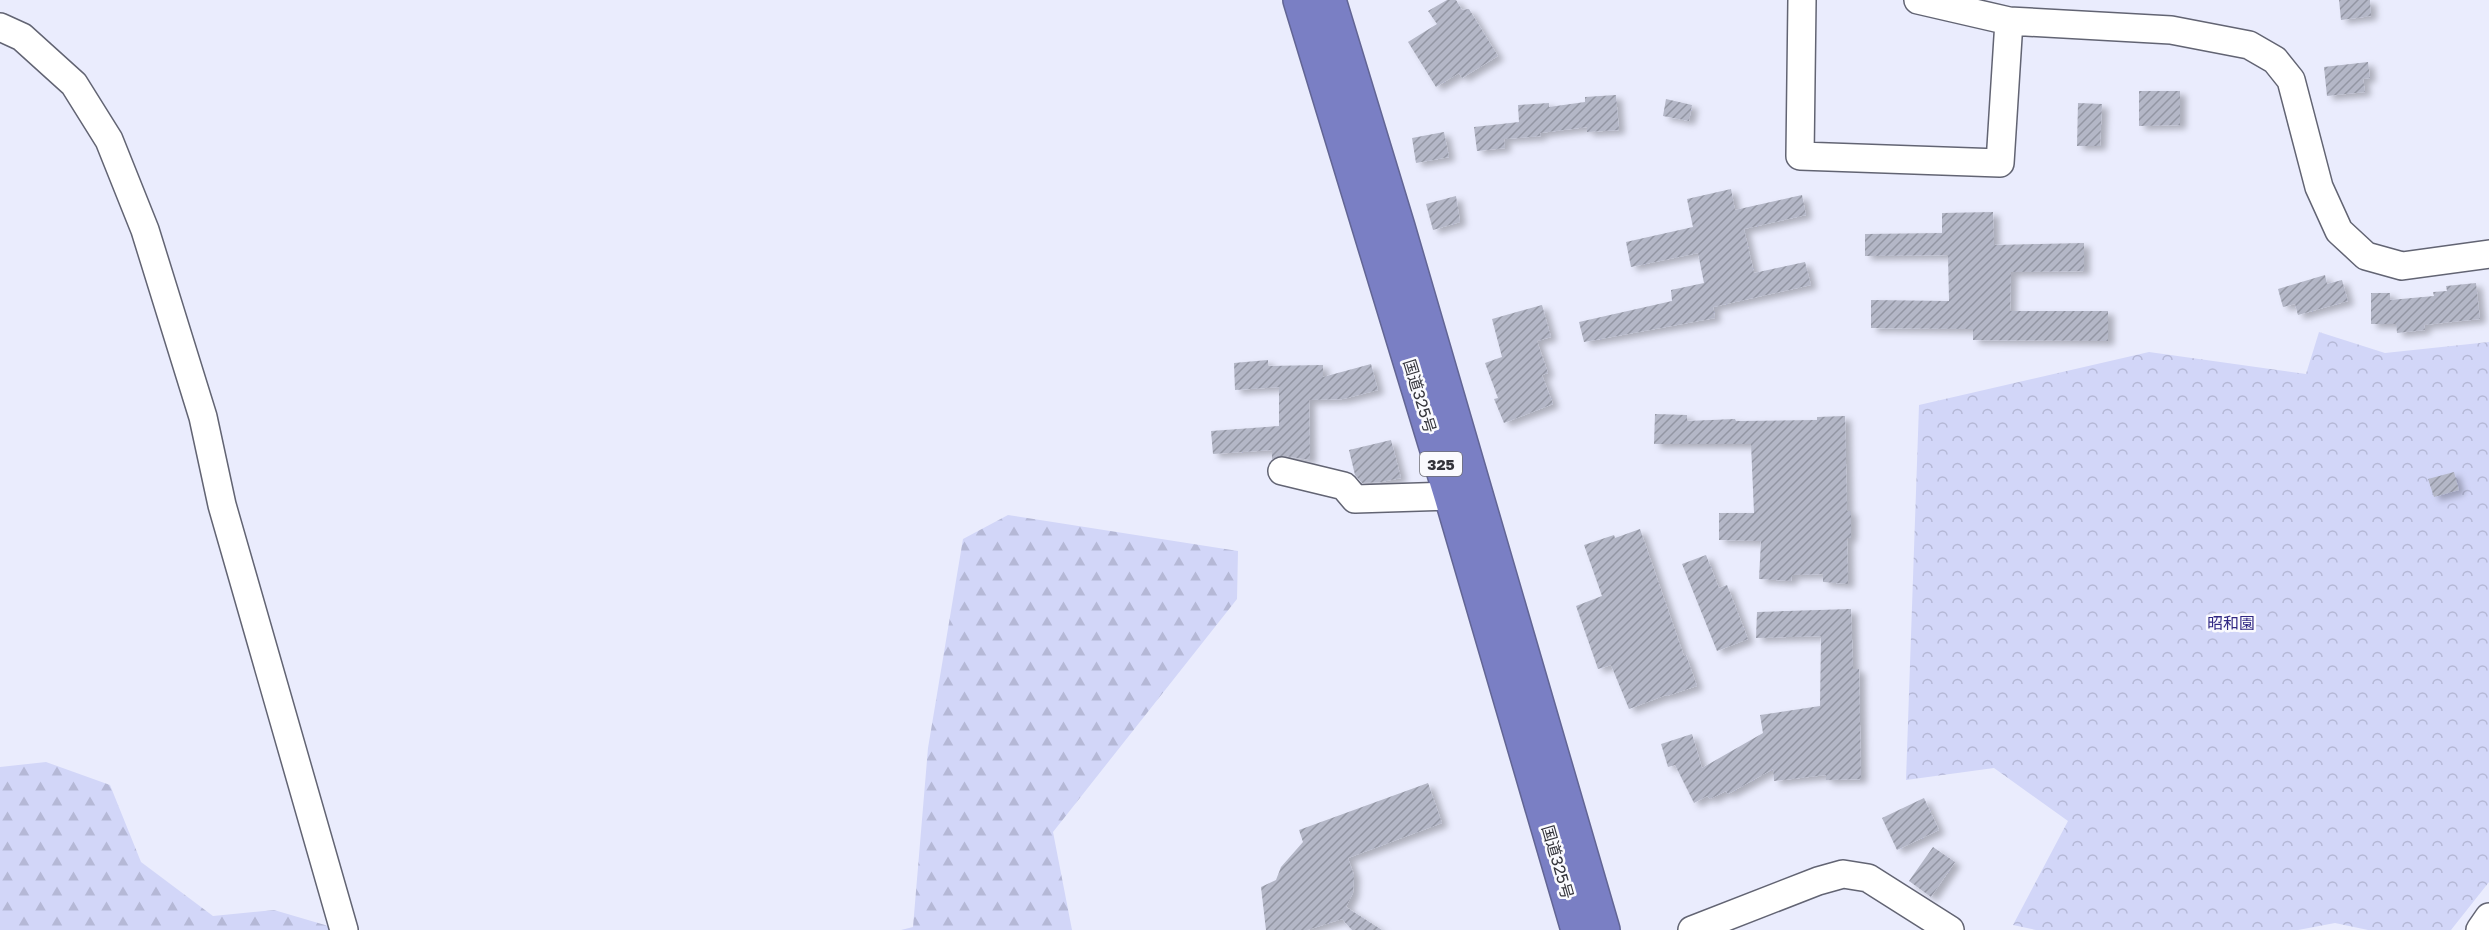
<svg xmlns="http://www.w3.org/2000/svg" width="2489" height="930" viewBox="0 0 2489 930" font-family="'Golos Text','Noto Sans JP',sans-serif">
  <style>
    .forest { fill: url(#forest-firs) }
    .park { fill: url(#park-crowns) }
    .building { fill: url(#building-hatch); filter: url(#shadow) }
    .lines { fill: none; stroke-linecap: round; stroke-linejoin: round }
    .minor-casing { stroke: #626473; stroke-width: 30 }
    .highway-casing { stroke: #626594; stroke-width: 36 }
    .minor { stroke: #fff; stroke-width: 27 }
    .highway { stroke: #7a7fc4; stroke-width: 33 }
    .labels { text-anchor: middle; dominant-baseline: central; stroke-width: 5; stroke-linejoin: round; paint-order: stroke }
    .shield { fill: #fafafe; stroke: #6f6f76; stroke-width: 1.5 }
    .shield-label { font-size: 15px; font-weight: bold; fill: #34343b }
    .street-label { font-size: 16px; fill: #34343b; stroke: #fafafe }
    .park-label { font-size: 16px; fill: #302783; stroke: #fafafe }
  </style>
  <defs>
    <pattern id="forest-firs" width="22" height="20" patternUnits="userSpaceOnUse" patternTransform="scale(1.5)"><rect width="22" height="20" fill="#d2d6f8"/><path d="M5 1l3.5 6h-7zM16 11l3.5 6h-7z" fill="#b5b8d6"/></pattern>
    <pattern id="park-crowns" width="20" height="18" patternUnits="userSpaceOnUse" patternTransform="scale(1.5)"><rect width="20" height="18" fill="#d2d6f8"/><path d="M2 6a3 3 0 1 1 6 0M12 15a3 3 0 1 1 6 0" fill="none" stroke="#b5b8d6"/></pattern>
    <pattern id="building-hatch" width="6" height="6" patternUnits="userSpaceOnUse" patternTransform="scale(1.5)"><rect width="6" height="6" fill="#b4b7c7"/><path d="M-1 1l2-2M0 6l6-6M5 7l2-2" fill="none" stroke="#9396a3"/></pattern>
    <filter id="shadow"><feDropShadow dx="6" dy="4" stdDeviation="3" flood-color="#0004"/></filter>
  </defs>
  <rect width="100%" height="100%" fill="#eaecfd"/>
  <path class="forest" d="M1008,515L1238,551L1237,599L1053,832L1072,930H901L913,927L928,748L963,539Z
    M46,762L110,785L141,862L213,916L274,910L342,930H0V767Z"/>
  <path class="park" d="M2319,332L2385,353L2489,342V882L2451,930H2368L2335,923L2298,930H2036L2013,925L2068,821L1994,768L1906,780L1919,405L2149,352L2306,374Z"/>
  <path class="building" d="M1447,0H1456L1462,10L1469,9L1498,56L1462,78L1459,73L1436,87L1408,42L1437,24L1428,11Z
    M2339,0H2370L2371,16L2341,20Z
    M2368,62L2370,78L2363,79L2365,92L2327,96L2324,67Z
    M2139,91H2180V125L2139,126Z
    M1616,95L1619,130L1587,132V127L1540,133L1541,136L1504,139L1505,148L1477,151L1474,127L1519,122L1518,105L1549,103V107L1585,102V97Z
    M1666,99L1692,105L1689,121L1663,116Z
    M2078,103L2102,104L2100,146H2077Z
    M1444,132L1449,157L1416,163L1412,138Z
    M1731,189L1735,210L1802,195L1806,215L1744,229L1754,273L1805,262L1811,285L1713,307L1715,318L1584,342L1579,322L1672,301L1671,290L1704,283L1698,253L1631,267L1626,242L1693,227L1687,199Z
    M1456,196L1460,222L1433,230L1426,204Z
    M1993,212L1994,245L2084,243V271L2011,272L2010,311H2108V341L1973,340V329L1871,328V300L1949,301L1948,255L1865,256V234L1942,233V213Z
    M2325,275L2327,284L2342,280L2348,301L2298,315L2295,304L2283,307L2278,289Z
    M2476,283L2480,319L2424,325L2425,330L2397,333L2396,324H2371V293H2390V300L2434,296L2433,292L2447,291L2446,286Z
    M1542,305L1551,337L1537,341L1548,373L1542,375L1553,404L1504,423L1494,399L1498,398L1485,363L1502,357L1492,319Z
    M1268,360V366L1323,365V377L1371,364L1378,390L1343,399L1309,400L1310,460L1285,456L1272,459V450L1213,454L1211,431L1279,426V387L1235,390L1234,363Z
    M1655,414L1687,415V421L1735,419L1736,421L1817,420V417L1845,416L1847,511H1851V538H1847L1848,584L1823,582V574L1792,575L1791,581L1759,579L1761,541L1719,540V513H1754L1751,444H1654Z
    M1391,440L1401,478L1381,482L1362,483L1355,475L1349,450Z
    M2454,472L2459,490L2434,497L2428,479Z
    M1640,529L1684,656L1686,655L1697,686L1667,696L1666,695L1629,709L1611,665L1598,669L1576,606L1602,596L1584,545L1614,535L1615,538Z
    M1706,555L1719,588L1727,585L1748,639L1717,651L1682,564Z
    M1851,609L1853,669H1859L1861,779L1826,780V775L1774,781L1773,769L1728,794L1726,791L1710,799L1707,796L1694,803L1675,765L1668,767L1661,744L1692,734L1702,768L1763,733L1760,715L1820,706L1821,636L1756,638L1757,612Z
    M1428,783L1442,823L1348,858L1354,875L1353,893L1346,907L1382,930H1352L1342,919L1307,930H1266L1261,887L1276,880L1281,867L1303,842L1299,830Z
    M1924,798L1939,830L1897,850L1882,818Z
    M1933,847L1955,862L1931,897L1909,881Z"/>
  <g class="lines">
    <defs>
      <path id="minor" d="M1802,0L1800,156L2000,163L2009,21
        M1918,0L2009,21L2171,30L2249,45L2275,60L2291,80L2319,187L2339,231L2366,256L2402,266L2489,254
        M0,27L22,37L74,84L109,140L145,230L203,417L222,505L344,930
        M1282,471L1344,486L1355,499L1451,496
        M1692,930L1818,881L1843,874L1868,878L1950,930
        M2480,930L2489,917"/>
      <path id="highway" d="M1300,0L1451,496L1578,930
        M1329,0L1398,227L1603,930"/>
    </defs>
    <use href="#minor" class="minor-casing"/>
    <use href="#highway" class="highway-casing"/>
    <use href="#minor" class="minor"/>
    <use href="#highway" class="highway"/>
  </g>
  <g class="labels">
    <rect class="shield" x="1420" y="452" width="42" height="24" rx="4.5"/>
    <g class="shield-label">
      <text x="1441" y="464">325</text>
    </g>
    <g class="street-label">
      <text transform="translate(1420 396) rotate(73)">国道325号</text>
      <text transform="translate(1558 862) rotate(74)">国道325号</text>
    </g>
    <g class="park-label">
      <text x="2231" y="623">昭和園</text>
    </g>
  </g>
</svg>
